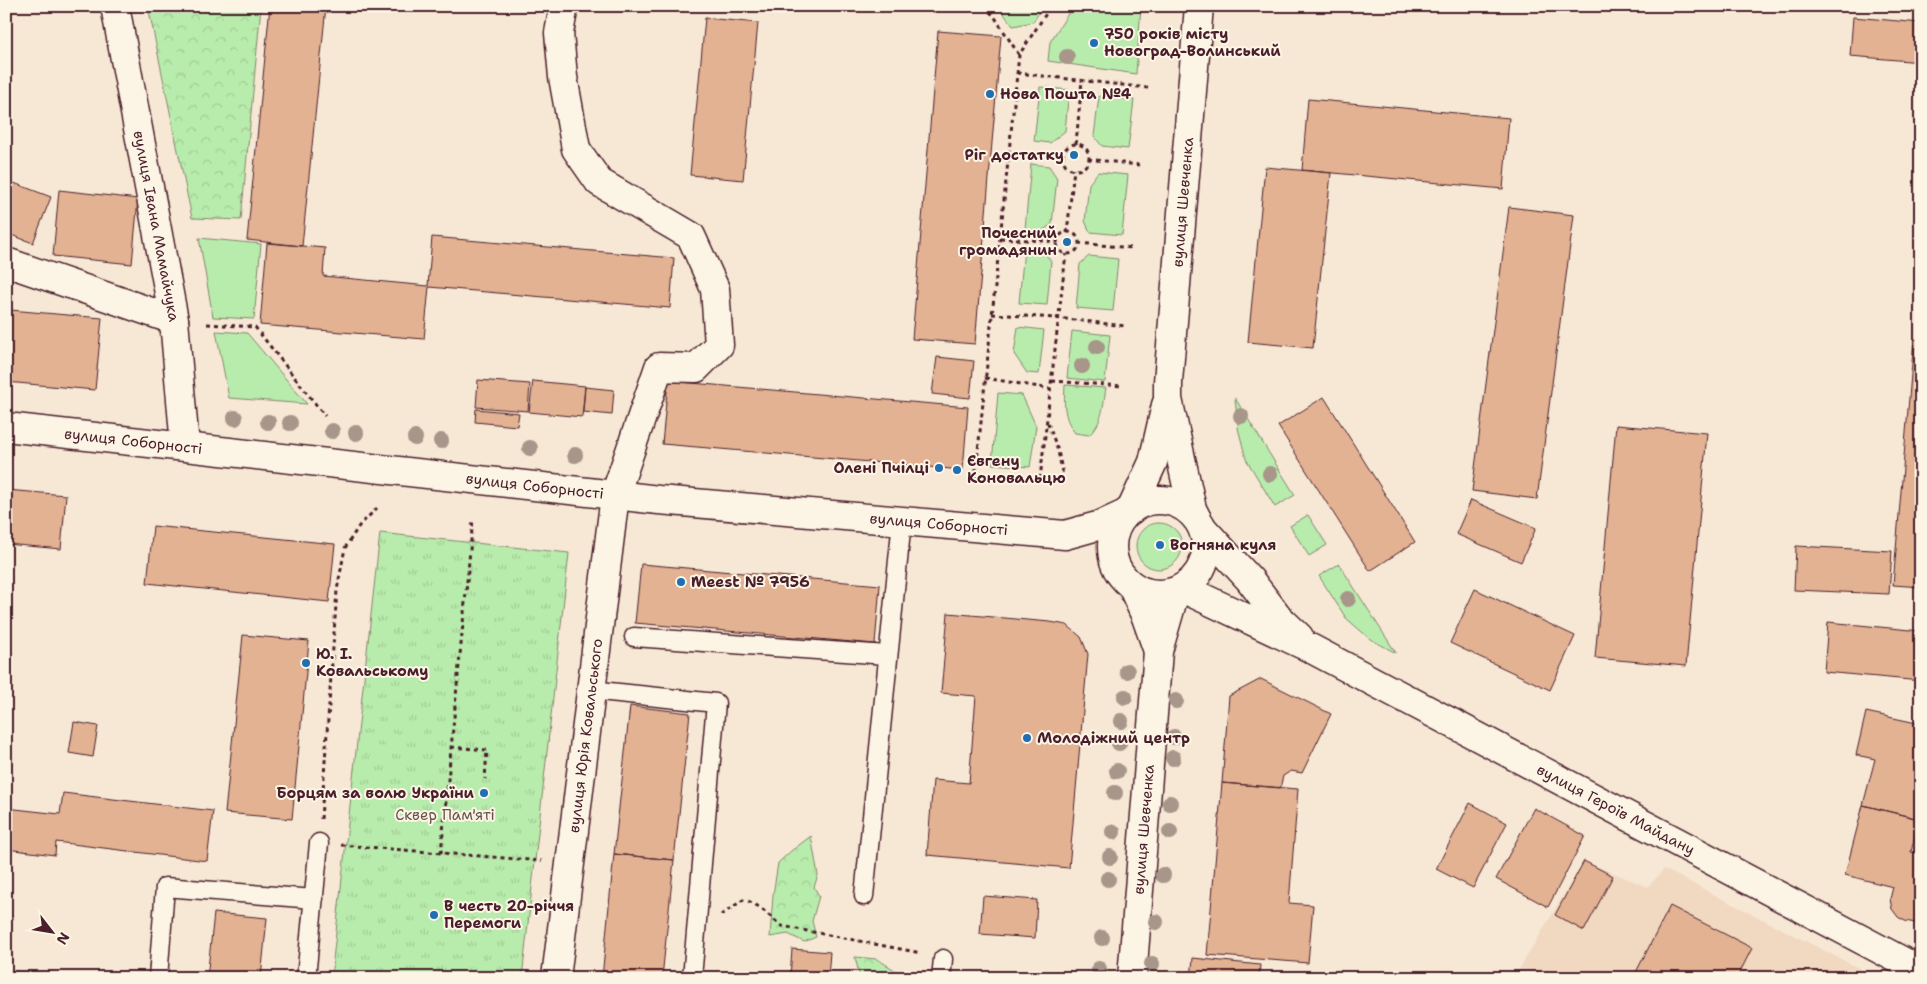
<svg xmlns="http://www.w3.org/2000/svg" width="1927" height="984" viewBox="0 0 1927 984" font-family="'Shantell Sans',sans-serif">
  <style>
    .built { fill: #f1d8c1 }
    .grass { fill: #b8ecac; stroke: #81866c }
    .forest { fill: url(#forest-crowns); stroke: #81866c }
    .park { fill: url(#park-tufts); stroke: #81866c }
    .building { fill: #e2b293; stroke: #4a1f2b }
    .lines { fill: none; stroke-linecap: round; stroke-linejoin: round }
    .lane-casing { stroke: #4a1f2b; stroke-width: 21 }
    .street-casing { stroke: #4a1f2b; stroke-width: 31 }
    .secondary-casing { stroke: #4a1f2b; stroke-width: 31 }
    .path { stroke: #4a1f2b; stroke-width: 3; stroke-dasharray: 4 4; stroke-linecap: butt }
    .lane { stroke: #fcf5e5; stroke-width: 18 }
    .street { stroke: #fcf5e5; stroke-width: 28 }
    .secondary { stroke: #fcf5e5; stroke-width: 28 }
    .tree { fill: #a79689 }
    .poi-dot { fill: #1f6fb2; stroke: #fcf5e5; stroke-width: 2 }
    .labels { text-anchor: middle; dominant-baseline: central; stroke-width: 4; stroke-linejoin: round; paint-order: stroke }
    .poi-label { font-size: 15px; font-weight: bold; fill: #4a1f2b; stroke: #fcf5e5; text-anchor: start }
    .street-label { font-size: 15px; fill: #4a1f2b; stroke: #fcf5e5 }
    .park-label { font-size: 15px; fill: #66524b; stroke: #fcf5e5 }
  </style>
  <defs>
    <pattern id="forest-crowns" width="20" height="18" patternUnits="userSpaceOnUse" patternTransform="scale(1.25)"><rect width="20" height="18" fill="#b8ecac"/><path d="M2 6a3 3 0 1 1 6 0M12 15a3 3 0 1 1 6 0" fill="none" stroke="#a0ca94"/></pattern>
    <pattern id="park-tufts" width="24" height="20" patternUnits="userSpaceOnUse" patternTransform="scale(1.25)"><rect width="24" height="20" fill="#b8ecac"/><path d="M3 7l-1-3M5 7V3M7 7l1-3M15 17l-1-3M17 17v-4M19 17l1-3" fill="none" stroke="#a0ca94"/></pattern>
  </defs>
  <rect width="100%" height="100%" fill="#f7e8d5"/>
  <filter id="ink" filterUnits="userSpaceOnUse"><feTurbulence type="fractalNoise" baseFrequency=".02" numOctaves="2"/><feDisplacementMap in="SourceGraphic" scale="10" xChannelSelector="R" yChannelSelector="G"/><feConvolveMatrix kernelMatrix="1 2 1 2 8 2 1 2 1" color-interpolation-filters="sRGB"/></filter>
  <g filter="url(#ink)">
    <path class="built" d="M1584,861L1648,887L1664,869L1878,978H1514Z"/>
    <path class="grass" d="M998,6H1043L1033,22L1013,26Z
      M1073,6H1141L1136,74L1048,61L1050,42Z
      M1040,87L1069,90L1065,131L1050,143L1034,141Z
      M1099,96L1134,100L1128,149L1102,146L1094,136Z
      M1031,164L1049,166L1057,178L1052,224L1042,231L1025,229Z
      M1098,172L1128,175L1122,235L1090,232L1085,221L1089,184Z
      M199,238L261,244L254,319L213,317Z
      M1024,249L1042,250L1051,261L1047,305L1019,303Z
      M1089,256L1118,259L1113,311L1076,308L1080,264Z
      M1018,327L1044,330L1039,374L1027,373L1014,354Z
      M216,331L247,333L307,404L229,398Z
      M1072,331L1110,335L1105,382L1067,378Z
      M1065,385L1106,388C1103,405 1103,423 1089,435L1075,433C1063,417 1064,404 1065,385Z
      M998,393L1022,395L1036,426L1030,467L992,464Z
      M1235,398L1295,495L1275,507L1246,459L1238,428Z
      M1308,515L1327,545L1309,556L1290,526Z
      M1136 546a23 23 0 1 1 46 0a23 23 0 1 1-46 0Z
      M1339,564L1396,653L1370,639L1346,618L1319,576Z
      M6,970L56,975V978H6Z"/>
    <path class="forest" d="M148,6H261L241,220L192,218Z
      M811,836L818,875L814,887L819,896L812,921L816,937L804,942L788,934L770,937L773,895L778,863L791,851Z
      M855,957L877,959L898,972L899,978H860Z"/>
    <path class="park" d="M380,533L569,553L522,978H331Z"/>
    <path class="building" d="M270,6H326L302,246L247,240Z
      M1853,17L1921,23V62L1850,56Z
      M705,18L758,23L743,180L690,175Z
      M938,31L1001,36L975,344L912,339Z
      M1308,99L1509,118L1503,189L1302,170Z
      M1265,167L1331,173L1313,348L1248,342Z
      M6,180L51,197L33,243L6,233Z
      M59,190L138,199L132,264L53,256Z
      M1509,207L1574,215L1537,499L1472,491Z
      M432,237L674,258L670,308L429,287L424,339L260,325L267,243L325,248L323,276L428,286Z
      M10,310L102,318L95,390L6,382V344Z
      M1914,339L1921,340V587L1893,585Z
      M937,357L974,361L970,398L932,394Z
      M478,380L530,384L528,411L476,407Z
      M533,381L585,386L582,417L529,412Z
      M668,381L968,407L963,470L662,444Z
      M585,387L614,390L612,415L583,412Z
      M1324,397L1415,542L1370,571L1278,426Z
      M476,409L519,413L517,426L475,422Z
      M1616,425L1707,433L1686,666L1595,658Z
      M6,490L66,495L61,549L6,544Z
      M1471,500L1536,528L1521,562L1456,534Z
      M153,526L335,544L329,602L147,583Z
      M1796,546L1892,551L1889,594L1794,590Z
      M641,564L880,585L875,644L635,623Z
      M1475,589L1575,636L1550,690L1450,643Z
      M948,613L1050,622L1067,625L1081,637L1088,654L1069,868L927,855L933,780L969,783L976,696L941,693Z
      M1828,622L1921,631V681L1824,672Z
      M243,635L309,641L292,819L225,813Z
      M1261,679L1331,714L1302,773L1291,771L1283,776L1280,788L1222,783L1229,696Z
      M630,706L690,713L674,860L614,854Z
      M1866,712L1921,724V810L1919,819L1863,805L1875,759L1856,755Z
      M74,722L98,726L93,757L69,753Z
      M1222,783L1298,789L1289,903L1313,905L1308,963L1207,955Z
      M63,793L213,811L207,861L56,842L55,855L6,849V808L60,814Z
      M1470,803L1507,823L1473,888L1436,869Z
      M1863,805L1919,819L1911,852L1921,854V924L1905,921L1898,917L1892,909L1890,899L1893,887L1845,875Z
      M1534,808L1585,836L1548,907L1496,879Z
      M614,854L674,860L662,978H602Z
      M1584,861L1613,876L1584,931L1555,915Z
      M983,896L1037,900L1035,938L980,934Z
      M1670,906L1752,948L1737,978H1633Z
      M214,913L267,918L261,978H207Z
      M792,949L830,952L828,978H790Z
      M1193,958L1260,965L1259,978H1191Z"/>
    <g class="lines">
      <defs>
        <path id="lane" d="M634,637L887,655
          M590,690L716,703L692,978
          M864,896L902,521
          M158,978L165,887L314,899
          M306,978L319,843
          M941,978L943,959"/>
        <g id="street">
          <path id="s1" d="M115,6L174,320L185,446"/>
          <path d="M6,262L174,320"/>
          <path d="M1204,530L1250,580L1279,618L1299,637"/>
          <path d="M1132,586L1146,617L1158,651"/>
          <path id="s2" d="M1184,589L1310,648L1921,971"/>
          <path id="s3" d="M556,978L615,495L659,367L696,368L719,345L715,289L691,236L599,182L576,149L563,77L559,33L564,6"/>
          <path id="s4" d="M1132,978L1158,651L1175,592"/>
        </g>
        <g id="secondary">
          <path id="s5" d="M6,427L659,500L1065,535L1101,525L1125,514"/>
          <circle cx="1159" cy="547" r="47"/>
          <path d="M1131,510L1153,462L1166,405"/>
          <path id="s6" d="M1196,517L1192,509L1168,399V382L1199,6"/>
        </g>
      </defs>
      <use href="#lane" class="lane-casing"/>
      <use href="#street" class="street-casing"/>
      <use href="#secondary" class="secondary-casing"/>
      <path class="path" d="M984,6L994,16L1019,55
        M1017,73L1148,88
        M1076,144L1082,80
        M1063 157a13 13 0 1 1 26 0a13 13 0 1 1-26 0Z
        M1009,153L1063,155
        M1088,159L1139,165
        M1057 243a11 11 0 1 1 22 0a11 11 0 1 1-22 0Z
        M1067,233L1074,169
        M1000,238L1057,242
        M1078,243L1132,248
        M992,314L1058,318L1125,326
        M207,324L255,327L325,416
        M985,378L1051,389
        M1052,381L1122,386
        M1048,423L1058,451L1063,475
        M1040,479L1066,254
        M975,480L1019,55L1051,6
        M451,747L487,750L485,779
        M321,819L337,590L345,548L359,526L377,508
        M341,845L542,861
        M441,853L473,519
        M721,915L743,900C758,902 769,917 782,926L921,953"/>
      <use href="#lane" class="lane"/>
      <use href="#street" class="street"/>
      <use href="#secondary" class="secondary"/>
    </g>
    <g class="tree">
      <circle cx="1067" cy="57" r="8"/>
      <circle cx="1097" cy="347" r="8"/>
      <circle cx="1082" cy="366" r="8"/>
      <circle cx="1241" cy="416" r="8"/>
      <circle cx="235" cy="418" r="8"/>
      <circle cx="268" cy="422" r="8"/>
      <circle cx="290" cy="423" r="8"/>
      <circle cx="332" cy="431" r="8"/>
      <circle cx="356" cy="433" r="8"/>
      <circle cx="415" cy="438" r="8"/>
      <circle cx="441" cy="441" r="8"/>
      <circle cx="530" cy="448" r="8"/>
      <circle cx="575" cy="455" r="8"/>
      <circle cx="1270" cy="474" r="8"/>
      <circle cx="1348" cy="599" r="8"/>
      <circle cx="1127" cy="671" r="8"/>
      <circle cx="1125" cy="697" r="8"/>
      <circle cx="1176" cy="701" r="8"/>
      <circle cx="1121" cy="721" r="8"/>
      <circle cx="1174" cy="737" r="8"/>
      <circle cx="1119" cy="743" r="8"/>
      <circle cx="1173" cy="758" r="8"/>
      <circle cx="1117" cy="771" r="8"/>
      <circle cx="1115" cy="793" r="8"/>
      <circle cx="1170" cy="803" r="8"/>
      <circle cx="1113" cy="832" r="8"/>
      <circle cx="1170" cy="832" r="8"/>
      <circle cx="1110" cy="857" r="8"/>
      <circle cx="1163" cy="875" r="8"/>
      <circle cx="1108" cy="879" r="8"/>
      <circle cx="1156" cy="922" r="8"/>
      <circle cx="1102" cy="938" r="8"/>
      <circle cx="1152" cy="964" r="8"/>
      <circle cx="1099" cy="969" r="8"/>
    </g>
  </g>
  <g class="poi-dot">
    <circle cx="1094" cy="43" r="5"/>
    <circle cx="990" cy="94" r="5"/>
    <circle cx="1074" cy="155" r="5"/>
    <circle cx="1067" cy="242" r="5"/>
    <circle cx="939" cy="468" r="5"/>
    <circle cx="957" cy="470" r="5"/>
    <circle cx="1160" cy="545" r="5"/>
    <circle cx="681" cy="582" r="5"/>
    <circle cx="306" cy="663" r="5"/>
    <circle cx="1027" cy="738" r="5"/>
    <circle cx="484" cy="793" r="5"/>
    <circle cx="434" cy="915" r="5"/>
  </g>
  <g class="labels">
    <g class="poi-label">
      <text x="1104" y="34">750 років місту<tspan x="1104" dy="17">Новоград-Волинський</tspan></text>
      <text x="1000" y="94">Нова Пошта №4</text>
      <text x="1064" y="155" text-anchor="end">Ріг достатку</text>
      <text x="1057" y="233" text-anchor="end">Почесний<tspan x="1057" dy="17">громадянин</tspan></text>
      <text x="967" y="461">Євгену<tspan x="967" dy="17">Коновальцю</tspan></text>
      <text x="929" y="468" text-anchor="end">Олені Пчілці</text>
      <text x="1170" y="545">Вогняна куля</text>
      <text x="691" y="582">Meest № 7956</text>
      <text x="316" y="654">Ю. І.<tspan x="316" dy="17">Ковальському</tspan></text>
      <text x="1037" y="738">Молодіжний центр</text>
      <text x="474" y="793" text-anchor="end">Борцям за волю України</text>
      <text x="444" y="906">В честь 20-річчя<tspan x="444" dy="17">Перемоги</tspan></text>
    </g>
    <g class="street-label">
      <text stroke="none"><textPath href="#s6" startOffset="319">вулиця Шевченка</textPath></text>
      <text stroke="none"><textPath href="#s1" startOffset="224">вулиця Івана Мамайчука</textPath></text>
      <text stroke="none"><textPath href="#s5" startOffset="128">вулиця Соборності</textPath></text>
      <text stroke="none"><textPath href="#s5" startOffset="532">вулиця Соборності</textPath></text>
      <text stroke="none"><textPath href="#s5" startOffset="938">вулиця Соборності</textPath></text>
      <text stroke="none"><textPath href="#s3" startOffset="244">вулиця Юрія Ковальського</textPath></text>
      <text stroke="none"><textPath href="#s2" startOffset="485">вулиця Героїв Майдану</textPath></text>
      <text stroke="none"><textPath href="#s4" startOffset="149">вулиця Шевченка</textPath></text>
    </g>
    <g class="park-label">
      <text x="445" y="815">Сквер Пам'яті</text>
    </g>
  </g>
  <rect width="1927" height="984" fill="none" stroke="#fcf5e5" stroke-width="25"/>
  <rect x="12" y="12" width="1902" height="959" fill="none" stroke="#4a1f2b" stroke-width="2" filter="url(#ink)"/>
  <g transform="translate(52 932) rotate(121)" stroke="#fcf5e5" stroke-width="4" paint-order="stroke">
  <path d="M0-4L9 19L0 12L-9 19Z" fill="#4a1f2b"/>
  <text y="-8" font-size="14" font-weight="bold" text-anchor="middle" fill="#4a1f2b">N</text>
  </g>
</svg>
